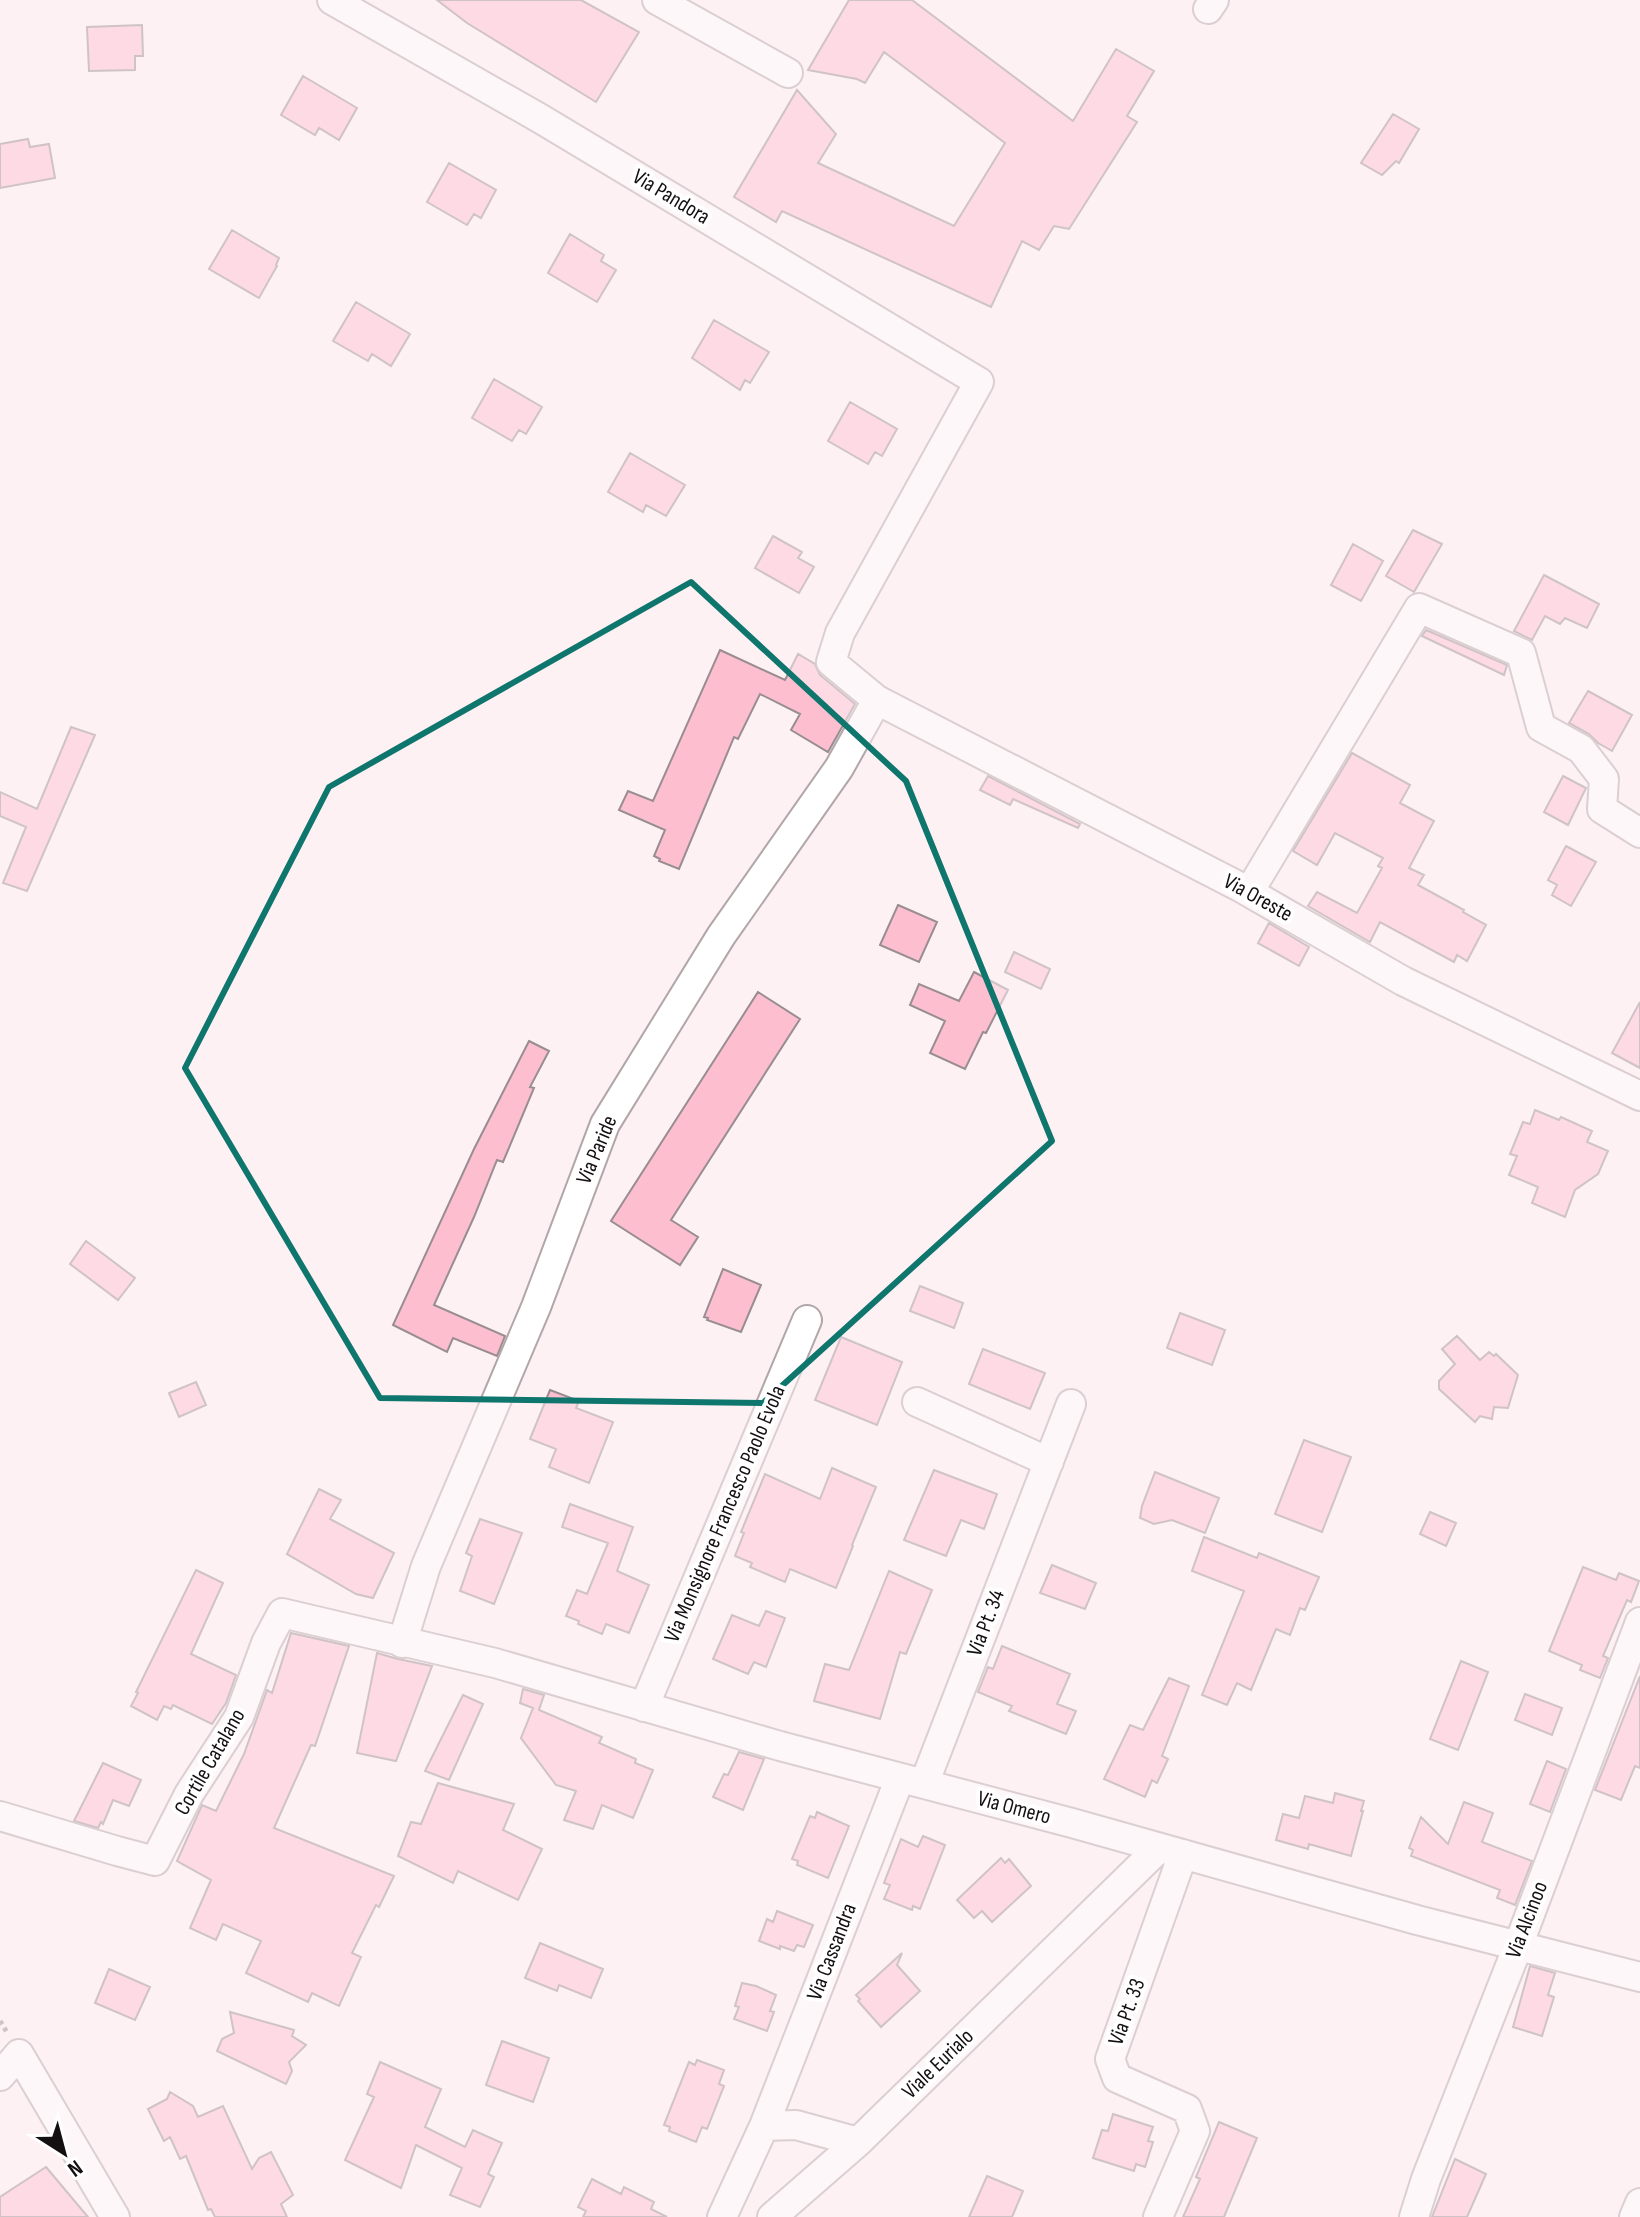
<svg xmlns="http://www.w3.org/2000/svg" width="1640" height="2217" viewBox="0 0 1640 2217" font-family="'Sofia Sans Condensed',sans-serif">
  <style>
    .building { fill: #fdbfd0; stroke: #988d90; stroke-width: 2 }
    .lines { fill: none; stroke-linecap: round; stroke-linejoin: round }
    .street-casing { stroke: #b1a6a9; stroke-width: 32 }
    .path { stroke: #988f91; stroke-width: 5; stroke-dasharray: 4 4; stroke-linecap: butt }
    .street { stroke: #fff; stroke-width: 28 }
    .marked { fill: none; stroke: #0f766e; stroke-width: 6; stroke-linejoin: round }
    .labels { text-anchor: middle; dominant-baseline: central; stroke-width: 8; stroke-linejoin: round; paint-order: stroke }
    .street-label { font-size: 22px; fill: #141011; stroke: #fff }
  </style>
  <rect width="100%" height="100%" fill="#fdf1f4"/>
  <path class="building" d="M437,0H581L639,32L596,102L467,23Z
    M849,0H912L1073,121L1116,49L1154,71L1127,116L1137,122L1069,229L1054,226L1039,250L1022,241L991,307L782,211L776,222L734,197L797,90L836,134L818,163L954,226L1005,143L884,52L865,83L857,79L808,70Z
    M142,25L143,56H135V70L89,71L87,27Z
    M303,76L357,108L339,140L319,128L315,135L281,115Z
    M1393,114L1419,129L1399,163L1396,161L1382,175L1361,163Z
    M28,139L30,147L49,144L55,178L0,188V144Z
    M449,163L496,190L481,218L474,214L467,225L427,202Z
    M232,230L279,258L276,265L277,266L259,298L209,269Z
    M570,234L604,255L601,261L616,270L597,302L548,273Z
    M356,302L410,334L391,366L372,354L368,361L333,341Z
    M714,320L769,352L750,383L745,380L740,390L692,358Z
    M494,379L542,407L526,434L519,430L512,441L472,418Z
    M850,402L897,429L882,456L875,452L868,464L828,441Z
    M630,453L685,485L666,516L646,505L643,512L608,492Z
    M1413,530L1442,544L1414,592L1386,576Z
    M773,536L802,552L798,558L814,567L799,593L755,568Z
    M1353,544L1383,561L1361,601L1331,585Z
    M1544,575L1599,604L1587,628L1565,618L1560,624L1545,616L1532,640L1514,631Z
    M1426,630L1507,665L1504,675L1422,636Z
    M720,650L785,680L798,654L815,664L820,675L855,704L828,752L791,730L800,714L760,694L738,739L734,737L679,869L659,861L660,859L654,856L665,830L619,810L628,791L653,801Z
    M1588,691L1632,715L1612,751L1598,743L1589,734L1569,723Z
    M71,727L95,735L27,891L3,883L26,827L0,816V792L37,809Z
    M1352,753L1410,785L1400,803L1434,821L1409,868L1424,875L1418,885L1464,910L1463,912L1486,925L1467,961L1457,955L1454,962L1380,922L1370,942L1308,906L1317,892L1357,913L1382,868L1378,866L1383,858L1335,833L1317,865L1293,851Z
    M988,776L1080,824L1078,828L1013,799L1010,805L980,790Z
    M1563,776L1586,788L1568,825L1544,812Z
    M1566,846L1596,862L1571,906L1552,895L1557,885L1548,880Z
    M898,905L937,922L919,962L880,945Z
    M1269,923L1309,947L1299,966L1258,943Z
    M1014,952L1050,969L1041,989L1005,972Z
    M974,972L1008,990L986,1033L983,1032L965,1069L930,1053L945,1021L910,1005L919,984L959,1001Z
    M758,992L800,1019L671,1220L698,1237L680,1265L611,1221Z
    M1640,1002V1068L1612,1053Z
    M529,1041L549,1051L530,1087L534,1088L503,1162L497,1160L474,1217L434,1305L505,1336L497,1356L453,1338L447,1352L393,1325L474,1149Z
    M1535,1110L1559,1120L1561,1117L1592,1131L1587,1142L1608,1151L1598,1174L1575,1190L1565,1217L1532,1203L1538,1187L1509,1175L1517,1156L1510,1154L1523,1122L1530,1124Z
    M86,1241L135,1278L118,1300L70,1264Z
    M723,1269L761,1285L741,1332L707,1320L708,1318L704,1317Z
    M920,1286L963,1303L954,1328L910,1311Z
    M1180,1313L1225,1330L1212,1365L1167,1348Z
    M1457,1336L1480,1360L1489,1352L1494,1356L1496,1354L1518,1375L1508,1408L1494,1407L1492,1419L1480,1416L1475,1422L1439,1389V1381L1455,1364L1442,1349Z
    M841,1337L902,1362L877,1425L815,1400Z
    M983,1349L1045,1373L1030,1409L969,1384Z
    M196,1382L206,1405L179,1417L169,1393Z
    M550,1390L579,1401L576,1408L613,1422L589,1483L549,1467L556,1449L530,1439Z
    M1304,1440L1351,1457L1322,1532L1275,1514Z
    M832,1468L876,1487L852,1545L853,1546L836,1588L790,1569L785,1582L750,1567L752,1563L735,1556L744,1533L741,1532L765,1474L820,1499Z
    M934,1470L997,1494L984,1529L961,1520L946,1556L904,1540Z
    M1155,1472L1219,1498L1205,1533L1172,1520L1154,1524L1140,1518L1142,1506Z
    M319,1489L341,1500L330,1519L394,1553L373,1598L356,1594L287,1554Z
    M570,1504L633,1527L617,1571L649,1585L629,1633L606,1624L602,1634L578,1624L579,1621L566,1616L577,1590L587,1594L608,1543L562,1527Z
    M1430,1512L1456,1523L1446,1546L1420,1534Z
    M480,1519L522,1533L494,1604L460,1591L472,1556L466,1553Z
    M1204,1537L1257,1558L1259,1553L1319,1577L1305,1610L1300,1608L1290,1635L1276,1629L1251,1690L1237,1683L1227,1705L1202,1695L1244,1591L1192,1571Z
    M1052,1565L1096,1583L1085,1609L1040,1593Z
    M1583,1567L1616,1580L1619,1573L1639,1581L1631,1602L1627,1600L1603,1656L1608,1658L1600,1678L1580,1670L1582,1665L1549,1651Z
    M196,1570L223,1583L191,1654L236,1675L226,1703L212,1724L173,1705L171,1709L164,1706L157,1720L131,1706L138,1693L136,1692Z
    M889,1571L932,1590L906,1654L900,1652L880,1719L814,1701L825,1664L849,1670Z
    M766,1611L785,1618L766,1667L754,1662L748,1674L713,1659L732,1615L759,1626Z
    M291,1633L349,1646L315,1746L311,1745L274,1828L394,1876L379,1907L376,1905L352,1953L361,1957L339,2006L312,1993L308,2002L246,1973L261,1941L223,1924L216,1940L190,1928L211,1880L177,1861L202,1805L216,1811L244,1754L267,1690L272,1693Z
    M1002,1646L1070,1674L1057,1704L1076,1711L1066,1734L1009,1711L1012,1706L978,1692L988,1667L993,1669Z
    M377,1653L398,1659L432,1666L396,1761L357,1753Z
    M1461,1661L1488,1672L1458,1750L1430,1739Z
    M1640,1676V1768L1635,1766L1621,1800L1595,1790Z
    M1169,1678L1189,1686L1162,1756L1168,1759L1157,1783L1152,1780L1145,1797L1104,1779L1130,1725L1143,1730Z
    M523,1689L544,1695L539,1710L602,1737L599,1743L636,1759L635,1763L653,1770L633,1818L602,1805L593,1829L564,1820L576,1791L556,1785L521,1738L533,1708L520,1703Z
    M1525,1694L1562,1708L1552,1735L1515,1720Z
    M463,1695L483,1704L449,1780L425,1771Z
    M739,1752L764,1759L743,1810L713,1797L724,1774L728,1775Z
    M1547,1761L1566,1769L1550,1812L1530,1804Z
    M103,1763L141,1780L129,1806L113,1800L103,1824L101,1822L98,1828L74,1821Z
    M438,1783L514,1804L503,1830L542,1849L518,1900L458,1871L453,1883L398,1856L411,1822L421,1824Z
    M1335,1793L1364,1801L1361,1811H1363L1351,1856L1309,1844L1308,1849L1276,1840L1283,1814L1299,1818L1305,1796L1333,1803Z
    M1464,1802L1493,1813L1482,1842L1532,1861L1515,1905L1497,1898L1500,1890L1411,1856L1413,1850L1409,1848L1421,1817L1448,1844Z
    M817,1812L849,1826L828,1878L797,1865L798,1861L792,1859L810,1816L815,1818Z
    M923,1836L945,1845L920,1909L913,1906L912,1910L884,1899L890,1885L884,1883L901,1839L918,1847Z
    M1001,1858L1005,1863L1009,1859L1031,1886L992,1922L982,1911L974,1918L957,1900Z
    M777,1911L813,1925L804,1947L797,1945L794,1951L780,1946V1949L759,1941L767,1919L773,1922Z
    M540,1943L603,1969L591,1998L559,1985L557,1991L525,1978Z
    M902,1953L897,1965L920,1991L881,2027L858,2001L860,1999L856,1995Z
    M1530,1966L1555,1973L1548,1995L1554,1997L1542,2036L1513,2027Z
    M109,1969L150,1987L135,2020L95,2003Z
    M742,1983L756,1986L776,1995L770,2011L774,2012L767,2031L734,2019L739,2007L735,2006Z
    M230,2012L294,2030L292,2036L306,2045L289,2062L292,2071L286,2084L217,2051L222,2039L234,2033Z
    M502,2041L549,2058L533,2102L486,2085Z
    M697,2060L724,2070L719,2084L724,2086L707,2129L702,2127L696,2142L669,2131L670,2127L664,2125L689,2062L695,2065Z
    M380,2062L441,2089L425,2127L465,2147L473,2130L502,2143L488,2174L494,2177L480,2207L450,2195L462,2168L416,2145L401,2188L345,2160L374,2097L367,2094Z
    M170,2092L193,2106L198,2117L223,2106L252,2169L259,2158L271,2152L293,2195L281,2204L287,2217H215L211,2209L208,2210L186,2156L180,2159L170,2137L164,2141L148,2109L167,2099Z
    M1113,2114L1153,2127L1148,2141L1153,2142L1145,2167L1136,2164L1134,2171L1093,2158L1102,2130L1108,2131Z
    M1219,2122L1257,2138L1224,2217H1183L1200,2179L1196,2177Z
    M1455,2159L1486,2174L1467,2217H1432Z
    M46,2167L88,2217H0V2197Z
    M987,2176L1023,2191L1012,2217H969Z
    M592,2179L621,2194L624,2187L654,2202L651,2209L667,2217H583L586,2211L578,2207Z"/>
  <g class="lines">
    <defs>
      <path id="street" d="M332,0L541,119L979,382L840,633L831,662L877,700L1240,887L1403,981L1640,1096
        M657,0L788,73
        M1208,9L1214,0
        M1249,892L1419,608L1521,653L1541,727L1581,749L1604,779L1602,809L1640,833
        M917,1402L1049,1462
        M402,1643L426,1566L536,1307L605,1124L721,936L839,768L877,700
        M644,1707L807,1320
        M924,1784L1071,1404
        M0,1816L117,1851L155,1861L189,1794L239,1717L266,1643L282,1613L495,1663L780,1746L1072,1823L1417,1920L1640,1977
        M0,2076L19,2054L115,2217
        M764,2126L796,2125L858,2142
        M722,2217L764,2126L900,1778
        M772,2217L858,2142L1159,1848
        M1158,2217L1195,2131L1187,2109L1117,2078L1110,2059L1183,1854
        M1414,2217L1426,2179L1518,1946L1640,1622
        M1634,2217L1640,2203"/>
    </defs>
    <use href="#street" class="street-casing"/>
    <path class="path" d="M0,2021L8,2034"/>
    <use href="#street" class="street"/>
  </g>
  <path d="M0 0H1640V2217H0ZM691,582L906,781L1052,1141L763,1403L380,1398L185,1068L329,787Z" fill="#fdf1f4" fill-opacity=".55" fill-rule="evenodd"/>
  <path class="marked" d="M691,582L906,781L1052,1141L763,1403L380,1398L185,1068L329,787Z"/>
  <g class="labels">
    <g class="street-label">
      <text transform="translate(671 197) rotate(31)">Via Pandora</text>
      <text transform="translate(1258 898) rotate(29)">Via Oreste</text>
      <text transform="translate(597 1150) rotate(-67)">Via Paride</text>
      <text transform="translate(725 1514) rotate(-67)">Via Monsignore Francesco Paolo Evola</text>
      <text transform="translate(986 1623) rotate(-69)">Via Pt. 34</text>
      <text transform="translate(210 1762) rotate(-60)">Cortile Catalano</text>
      <text transform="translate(1014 1808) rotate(15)">Via Omero</text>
      <text transform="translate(1527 1920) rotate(-69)">Via Alcinoo</text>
      <text transform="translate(832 1952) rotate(-69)">Via Cassandra</text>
      <text transform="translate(1127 2012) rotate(-70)">Via Pt. 33</text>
      <text transform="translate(938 2064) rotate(-44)">Viale Eurialo</text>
    </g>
  </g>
  <g transform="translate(64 2153) rotate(144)" stroke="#ffffff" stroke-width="6" paint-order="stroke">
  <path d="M0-6L14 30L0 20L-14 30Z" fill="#141011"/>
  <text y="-12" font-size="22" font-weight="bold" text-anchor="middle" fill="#141011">N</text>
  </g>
</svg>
